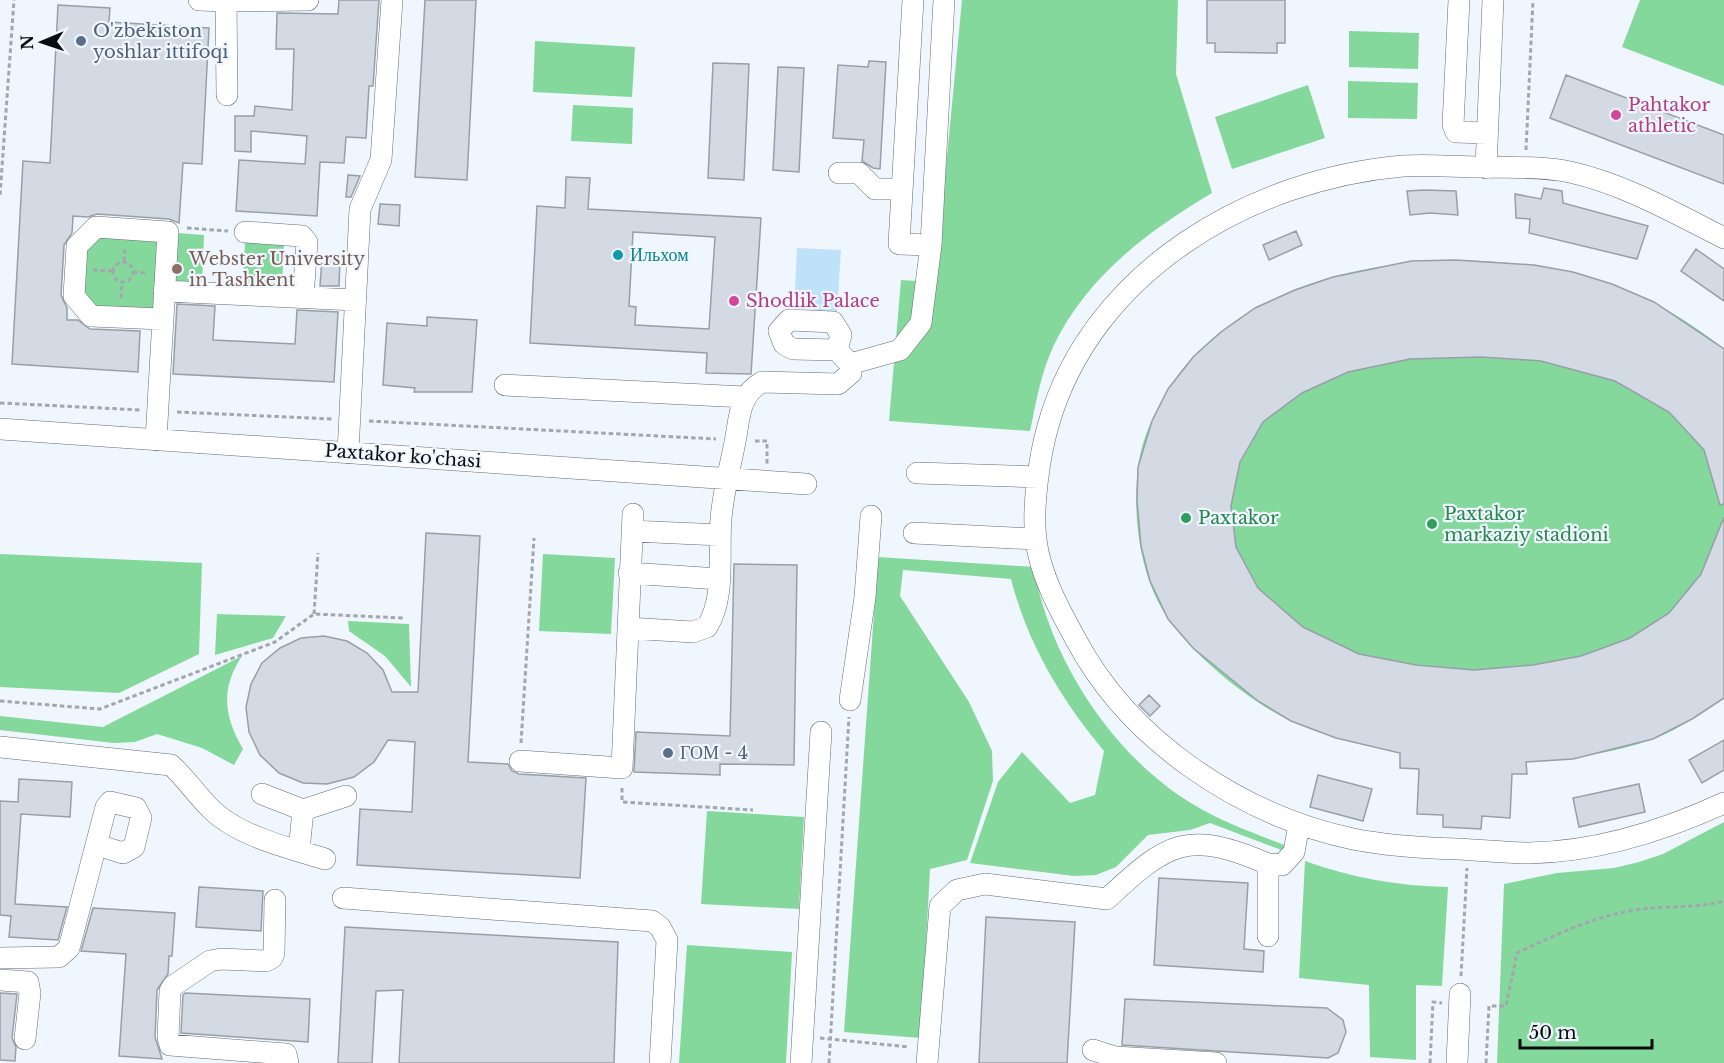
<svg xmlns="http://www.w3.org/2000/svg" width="1724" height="1063" viewBox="0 0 1724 1063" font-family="'Libre Baskerville',serif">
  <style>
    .green { fill: #84d89b }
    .water { fill: #c0e1fa }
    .building { fill: #d3dae4; stroke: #989fa8; stroke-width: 1.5; fill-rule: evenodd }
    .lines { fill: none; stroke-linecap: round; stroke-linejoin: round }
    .minor-casing { stroke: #656b73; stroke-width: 22 }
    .path { stroke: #a2a7ad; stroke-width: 3; stroke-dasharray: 4.5 3; stroke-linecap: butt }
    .minor { stroke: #fff; stroke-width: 21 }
    .service-dot { fill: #5c6f8a; stroke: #f0f6fe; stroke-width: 2 }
    .hotel-dot { fill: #d1479c; stroke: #f0f6fe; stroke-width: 2 }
    .culture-dot { fill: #0f9aa8; stroke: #f0f6fe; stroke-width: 2 }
    .education-dot { fill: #8d6e63; stroke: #f0f6fe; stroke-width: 2 }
    .leisure-dot { fill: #2e9e5b; stroke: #f0f6fe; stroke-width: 2 }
    .labels { text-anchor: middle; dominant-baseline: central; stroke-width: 4.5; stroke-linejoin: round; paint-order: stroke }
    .service-label { font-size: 18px; fill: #4e5e75; stroke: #f0f6fe; text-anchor: start }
    .hotel-label { font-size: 18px; fill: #b23c85; stroke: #f0f6fe; text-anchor: start }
    .culture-label { font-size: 18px; fill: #0d838f; stroke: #f0f6fe; text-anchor: start }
    .education-label { font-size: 18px; fill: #785e54; stroke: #f0f6fe; text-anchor: start }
    .street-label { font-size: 18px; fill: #0a0d10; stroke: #f0f6fe }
    .leisure-label { font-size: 18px; fill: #27864d; stroke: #f0f6fe; text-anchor: start }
  </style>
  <rect width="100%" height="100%" fill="#f0f6fe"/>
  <path class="green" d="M962,0H1178L1176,74L1212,193C1148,231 1086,277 1053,347C1041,373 1036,402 1030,431L889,421L901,280L935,282Z
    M1640,0H1724V86L1622,47Z
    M1349,31L1419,33L1418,69L1349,67Z
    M535,41L635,47L632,97L533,92Z
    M1348,81L1418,83L1417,119L1348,118Z
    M1308,85L1325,138L1232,169L1215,117Z
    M573,105L633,108L632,144L571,141Z
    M178,233L204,235L202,284L175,283Z
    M96,236L160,240L155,313L93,310L80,294L83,247Z
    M245,241L284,243L282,287L243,285Z
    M1455,260C1557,262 1643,283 1724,349V698C1702,713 1678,730 1653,739C1612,754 1569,759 1526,762L1527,774L1400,768V753C1363,744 1325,737 1291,721C1250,702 1196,658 1170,621C1140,581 1132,516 1138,468C1142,430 1168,383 1194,356C1260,286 1362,262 1455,260Z
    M0,554L202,563L199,654L119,693L0,687Z
    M543,554L615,558L611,634L539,631Z
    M878,557L1034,567C1048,657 1113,756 1191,803C1221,822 1254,833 1287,846L1284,851L1210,823L1190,830L1148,835L1116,867L1096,875L1074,876L970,863L998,782L1022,752L1070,803L1095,795L1104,751C1062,701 1027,643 1011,579L903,570L900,596L969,702L992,751L993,781L967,860L930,869L921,1038L844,1032Z
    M217,614L286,616L273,638L215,655Z
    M348,621L409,624L411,687L385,656L349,631Z
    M242,656C220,689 224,716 243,749L234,765L202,748L157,734L135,742L114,743L0,730V716L103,727Z
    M707,811L804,817L799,909L701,904Z
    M1724,822V1063H1497L1504,884L1557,873L1614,868L1639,862L1663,854Z
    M1305,861C1352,878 1398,886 1448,887L1442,986L1416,985V1060L1370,1057L1369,985L1299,978Z
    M687,945L792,952L786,1063H679Z"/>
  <path class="water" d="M797,248L841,250L837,312L794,310Z"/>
  <path class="building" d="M339,0H379L373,86H369L366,138L346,137L344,163L320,162L317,216L236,211L239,160L305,164L307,136L251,131V152L235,151V116H254L255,106L292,110L294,49H276L277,13L338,14Z
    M425,0H476L467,180L415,177Z
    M1207,0H1285V43H1277V53L1215,52V43H1207Z
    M58,5L110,8L109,22L209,28L202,164L183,163L179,223L169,219L97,214L88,217L73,216L72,233L64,245L61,295L67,308V320H78L90,329L140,331L138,372L12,364L23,161L50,163Z
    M869,61L886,62L880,169L873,168L862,161L864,140L833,138L838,65L868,67Z
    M713,63L749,64L744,180L708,178Z
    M778,67L804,68L799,172L773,170Z
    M1566,75L1724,135V184L1550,118Z
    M348,175L360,176L351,197H346Z
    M566,177L590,178L588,209L761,218L751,374L706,373L707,353L530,343L537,206L565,208ZM633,232L715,237L709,329L635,325L636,307L629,306Z
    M1544,188L1562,191L1563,203L1648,226L1637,259L1529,233L1530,219L1516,218L1515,194L1541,199Z
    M1424,190L1456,191L1458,215L1430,213L1410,215L1407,191Z
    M380,204L400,205L399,226L378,224Z
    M1296,231L1302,245L1269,260L1263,245Z
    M1696,249L1724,269V301L1681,271Z
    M322,258L340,259L339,286H320Z
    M1455,260L1534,265L1573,272L1612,284L1654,302L1724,349V504L1720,505L1704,450L1669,412L1615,381L1541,361L1481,357L1410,359L1348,372L1302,393L1263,422L1240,462L1231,506L1236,547L1258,588L1303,627L1359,654L1416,665L1474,670L1533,665L1581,656L1630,638L1669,613L1701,574L1724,517V698L1692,719L1653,739L1573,759L1526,762L1527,774H1512L1510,818L1482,816L1481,829L1443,827V815L1417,814L1419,769L1400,768V753L1336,738L1291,721L1258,701L1193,648L1168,619L1150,581L1141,546L1137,501L1138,467L1152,421L1168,389L1194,356L1221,332L1255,308L1295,290L1333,277L1411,261Z
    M177,304L215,306L213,340L295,344L297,310L338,312L334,382L173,374Z
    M427,317L477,320L472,392H414L415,388L383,385L387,323L427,326Z
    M426,533L480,536L468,762L508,764L512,771L519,774L586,778L580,878L357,865L360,809L412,812L415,742L388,740L374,762L354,777L327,784L303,783L279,773L260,755L249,732L246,707L251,684L262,663L280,648L301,638L324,636L347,641L367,653L383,670L392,692H418Z
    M734,564L797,565L794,765L720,764V775L634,772L636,732L730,736Z
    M1149,695L1160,706L1150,716L1139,705Z
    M1724,740V770L1702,783L1689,760Z
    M1318,775L1372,789L1363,821L1310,807Z
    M19,779L72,782L70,817L21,814L15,904L67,907L58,940L9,937L11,916L0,915V801L18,802Z
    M1639,784L1645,812L1579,827L1573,798Z
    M1159,878L1248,883L1244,949L1264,951L1263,972L1154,965Z
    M199,887L263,891L261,931L196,927Z
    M93,908L175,913L172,956H169L168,974L157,990L155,1037L162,1059L119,1056L126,954L81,951Z
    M986,917L1075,922L1067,1063H979Z
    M345,927L618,942L614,1063H399L403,990L376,991L372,1063H338Z
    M0,993L17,994L12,1038L16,1047L15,1061L0,1060Z
    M185,993L310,999L308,1042L181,1033L183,995Z
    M1125,999L1327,1008L1343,1020L1346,1032L1338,1053L1328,1058L1122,1045Z"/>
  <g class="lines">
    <defs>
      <path id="minor" d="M199,0L226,1L227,95
        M913,0L899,244L931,245
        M1459,0L1453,125L1456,132L1487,133
        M226,1L308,0
        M1486,168L1493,0
        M839,173H859L875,189H902
        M245,232L302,236L307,242L303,297
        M1724,238C1675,213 1624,184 1570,172C1541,166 1512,168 1482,167C1456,167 1429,164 1403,166C1250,179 1091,272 1048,426C1039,457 1032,509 1036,540C1040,574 1059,609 1075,638C1129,741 1241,815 1353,839C1388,846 1422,848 1458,849C1481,850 1505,853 1529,853C1596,852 1663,831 1724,803
        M164,291L355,300
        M850,364L900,350L921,323L931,245L944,0
        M505,385L745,397
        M0,429L806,484
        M156,440L168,232L96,227L77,246L74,296L91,316L162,319
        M348,453L360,209L381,160L392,0
        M917,473L1038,477
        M632,531L720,535
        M914,533L1035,539
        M629,573L719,579
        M628,628L693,632L707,627C726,596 718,554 721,519C723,492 730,468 735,442C740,417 738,396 762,382L838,384L851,373L850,364L837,350L793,349L784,344L779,331L789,320L833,322L841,335L837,350
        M850,700L865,597L871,516
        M0,747L171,765C190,782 204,807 226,821C254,840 293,849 325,859
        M520,761L622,768L633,514
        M262,794L303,810L299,851
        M303,810L346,796
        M1268,864L1282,865L1294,852L1299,824
        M343,898L652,921L660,927L667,940L660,1063
        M275,900L274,953L272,958L266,961L221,959L210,961L173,986L170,991L168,1037L170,1045L286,1054L288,1063
        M0,958L59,957L69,948L106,807L110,802L136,808L141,818L134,847L123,853L97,845
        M0,980L28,982L30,993L25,1039
        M1093,1050L1115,1057L1216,1063
        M801,1063L821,732
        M927,1063L940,906L957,890L985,884L1107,899C1168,842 1187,829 1268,864V936
        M1457,1063L1460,994"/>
    </defs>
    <use href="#minor" class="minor-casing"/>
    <path class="path" d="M1526,150L1533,0
      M0,195L14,0
      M187,228L228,231
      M124,261L125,248
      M113 272a10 10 0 1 1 20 0a10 10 0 1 1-20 0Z
      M93,270L112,271
      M133,272L146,273
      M121,298L122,282
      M0,403L141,410
      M177,412L332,419
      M369,421L716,439
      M755,441H767V464
      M314,614L318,553
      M0,701L100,709L275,642L314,614L403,618
      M521,743L534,538
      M622,788V802L753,810
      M1461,976L1467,868
      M820,1038L909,1047
      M829,1063L849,717
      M1430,1063L1433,1002L1442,1003
      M1486,1063L1489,1006H1506L1517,953C1555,935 1594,916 1636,910C1665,905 1695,909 1724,901"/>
    <use href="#minor" class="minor"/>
  </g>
  <g class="service-dot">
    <circle cx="81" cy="41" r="6"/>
    <circle cx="668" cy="753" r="6"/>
  </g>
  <g class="hotel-dot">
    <circle cx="1616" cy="115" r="6"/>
    <circle cx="734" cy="301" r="6"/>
  </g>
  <circle class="culture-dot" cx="618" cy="255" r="6"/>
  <circle class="education-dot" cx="177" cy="269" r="6"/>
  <g class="leisure-dot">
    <circle cx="1186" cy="518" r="6"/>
    <circle cx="1432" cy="524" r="6"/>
  </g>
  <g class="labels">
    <g class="service-label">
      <text x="93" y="31">O'zbekiston<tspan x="93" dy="21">yoshlar ittifoqi</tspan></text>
      <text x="680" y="753">ГОМ - 4</text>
    </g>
    <g class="hotel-label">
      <text x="1628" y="105">Pahtakor<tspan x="1628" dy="21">athletic</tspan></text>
      <text x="746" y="301">Shodlik Palace</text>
    </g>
    <g class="culture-label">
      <text x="630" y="255">Ильхом</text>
    </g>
    <g class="education-label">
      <text x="189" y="259">Webster University<tspan x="189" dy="21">in Tashkent</tspan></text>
    </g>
    <g class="street-label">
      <text transform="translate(403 456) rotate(4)">Paxtakor ko'chasi</text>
    </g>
    <g class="leisure-label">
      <text x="1444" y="514">Paxtakor<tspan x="1444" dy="21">markaziy stadioni</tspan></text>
      <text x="1198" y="518">Paxtakor</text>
    </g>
  </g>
  <g transform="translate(42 42) rotate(268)" stroke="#f0f6fe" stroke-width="4.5" paint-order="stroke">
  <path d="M0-4.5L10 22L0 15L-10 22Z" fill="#0a0d10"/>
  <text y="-9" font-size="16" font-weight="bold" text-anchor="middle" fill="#0a0d10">N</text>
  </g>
  <path d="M1520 1039v9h132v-9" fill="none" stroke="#0a0d10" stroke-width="3"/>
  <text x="1529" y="1039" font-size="18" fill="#0a0d10" stroke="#f0f6fe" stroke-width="4.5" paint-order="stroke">50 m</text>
</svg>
